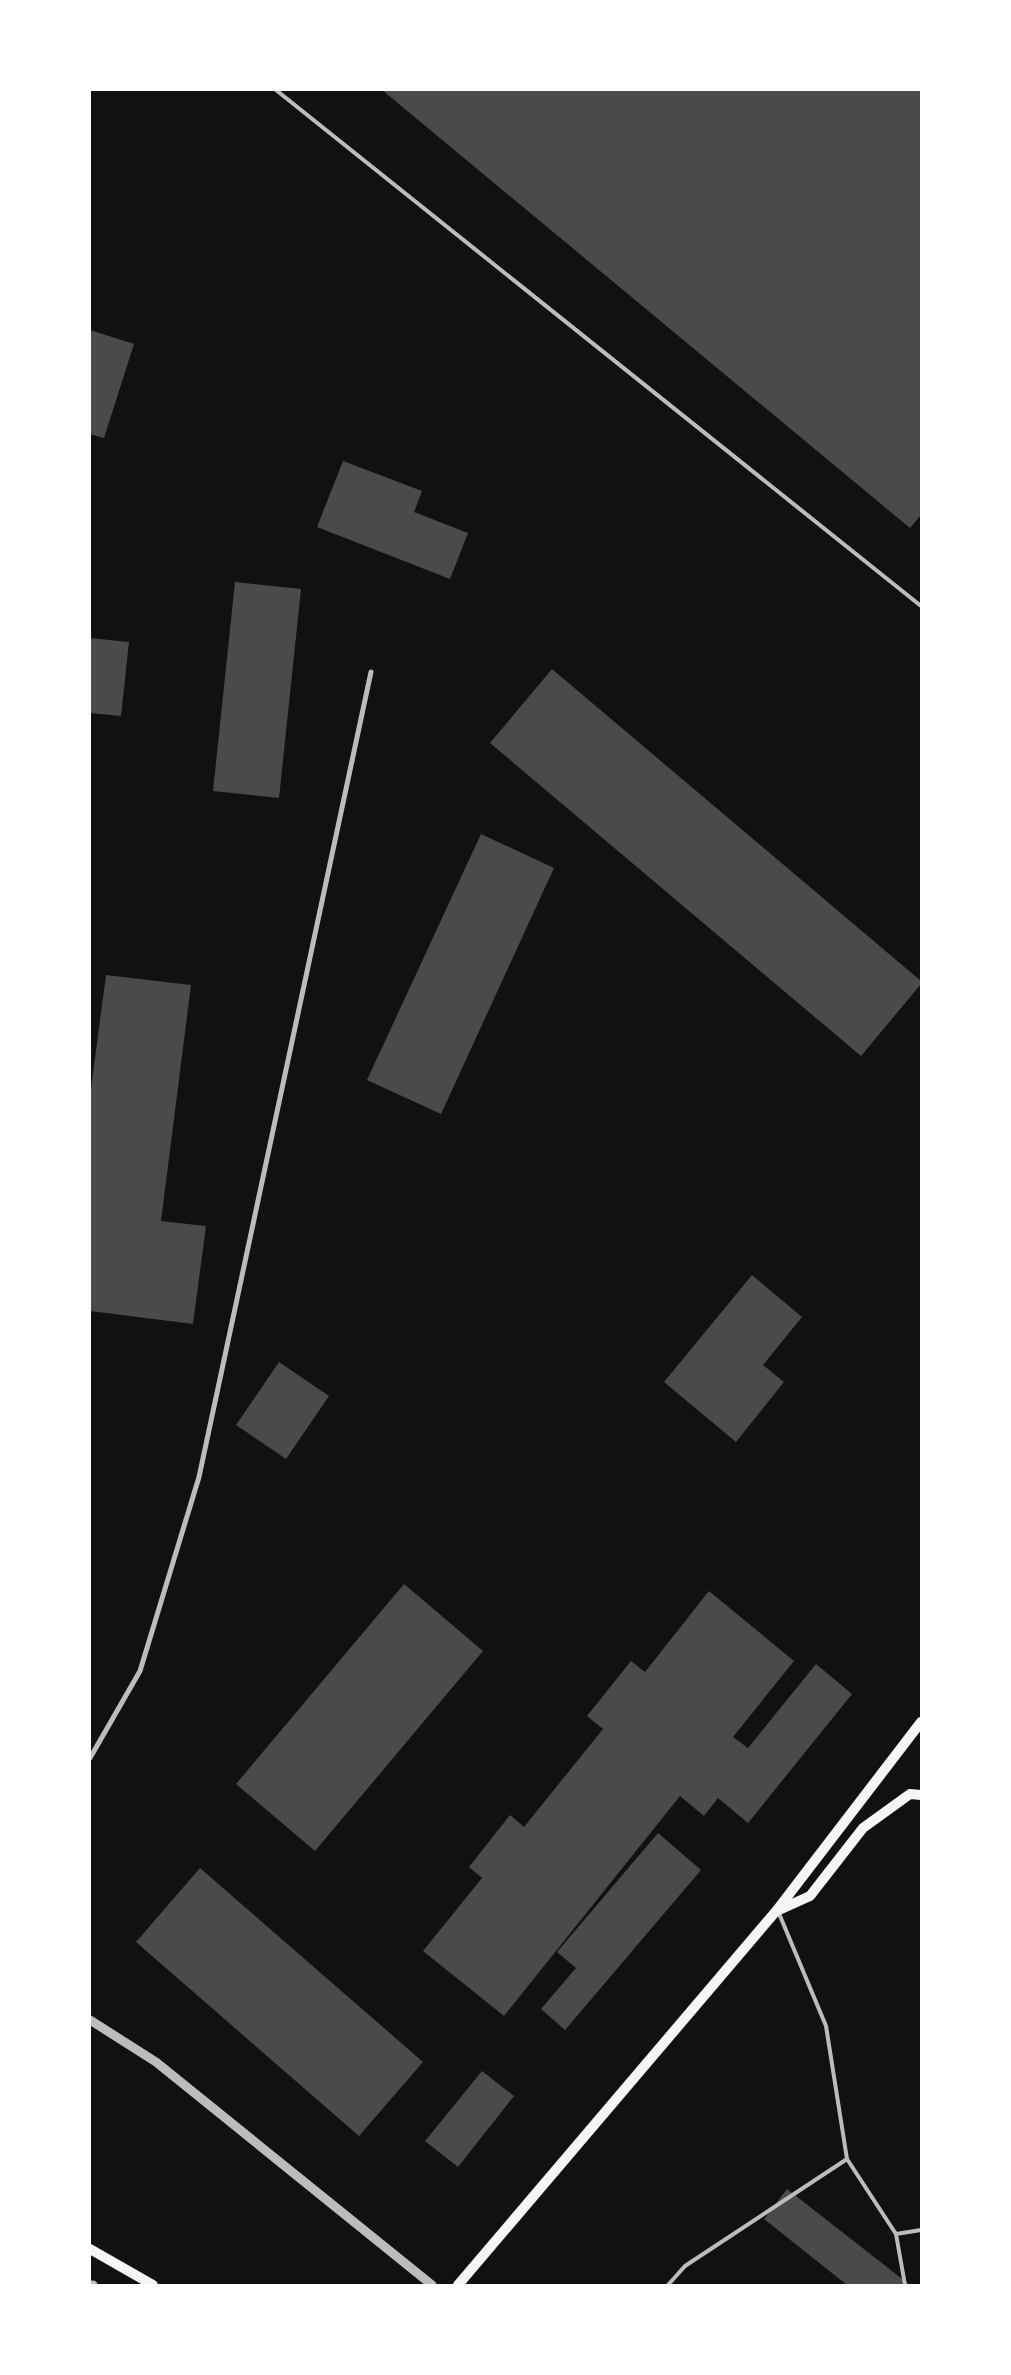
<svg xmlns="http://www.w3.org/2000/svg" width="1011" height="2375" viewBox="0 0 1011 2375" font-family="'Sofia Sans Condensed',sans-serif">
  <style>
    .building { fill: #4a4a4a }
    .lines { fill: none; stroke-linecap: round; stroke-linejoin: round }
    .service { stroke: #bcbcbc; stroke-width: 4 }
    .minor { stroke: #bcbcbc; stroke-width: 5 }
    .tertiary { stroke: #bcbcbc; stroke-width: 9 }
    .secondary { stroke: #f5f5f5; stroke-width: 10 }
  </style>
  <rect width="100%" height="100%" fill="#111"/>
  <path class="building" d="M382,90H921V515L910,528Z
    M90,330L134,344L104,438L90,434Z
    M343,461L422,491L414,512L468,533L450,579L317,527Z
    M235,582L301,589L279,798L213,791Z
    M90,638L129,642L121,716L90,713Z
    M552,669L921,981V984L861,1056L490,743Z
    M481,834L554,868L441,1114L367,1080Z
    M106,975L191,985L161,1221L206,1226L193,1324L90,1311V1096Z
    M752,1275L802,1317L763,1365L784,1382L736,1442L664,1382Z
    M279,1362L329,1396L286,1459L236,1425Z
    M404,1584L483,1651L315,1851L236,1784Z
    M709,1591L794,1661L733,1737L748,1748L816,1664L852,1694L748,1823L718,1798L704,1816L680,1796L504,2016L423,1951L482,1878L469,1867L510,1815L524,1827L603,1729L587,1716L631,1661L645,1672Z
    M658,1833L701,1870L565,2030L541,2009L576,1968L557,1952Z
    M200,1868L423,2062L359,2136L136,1942Z
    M482,2071L514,2096L458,2167L425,2141Z
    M787,2189L910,2285H847L764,2219Z"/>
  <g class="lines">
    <path class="service" d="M276,90L921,606
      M778,1911L826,2026L847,2159L896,2234L905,2285
      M896,2234L921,2230
      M668,2285L685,2266L847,2159"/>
    <path class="minor" d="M90,1758L140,1671L199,1477L371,672"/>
    <path class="tertiary" d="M90,2020L156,2062L432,2285
      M90,2285H93"/>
    <path class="secondary" d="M779,1910L810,1896L863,1828L910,1794L921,1795
      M90,2249L153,2285
      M458,2285L777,1910L921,1722"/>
  </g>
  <rect width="1011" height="2375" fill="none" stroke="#ffffff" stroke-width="182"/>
</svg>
